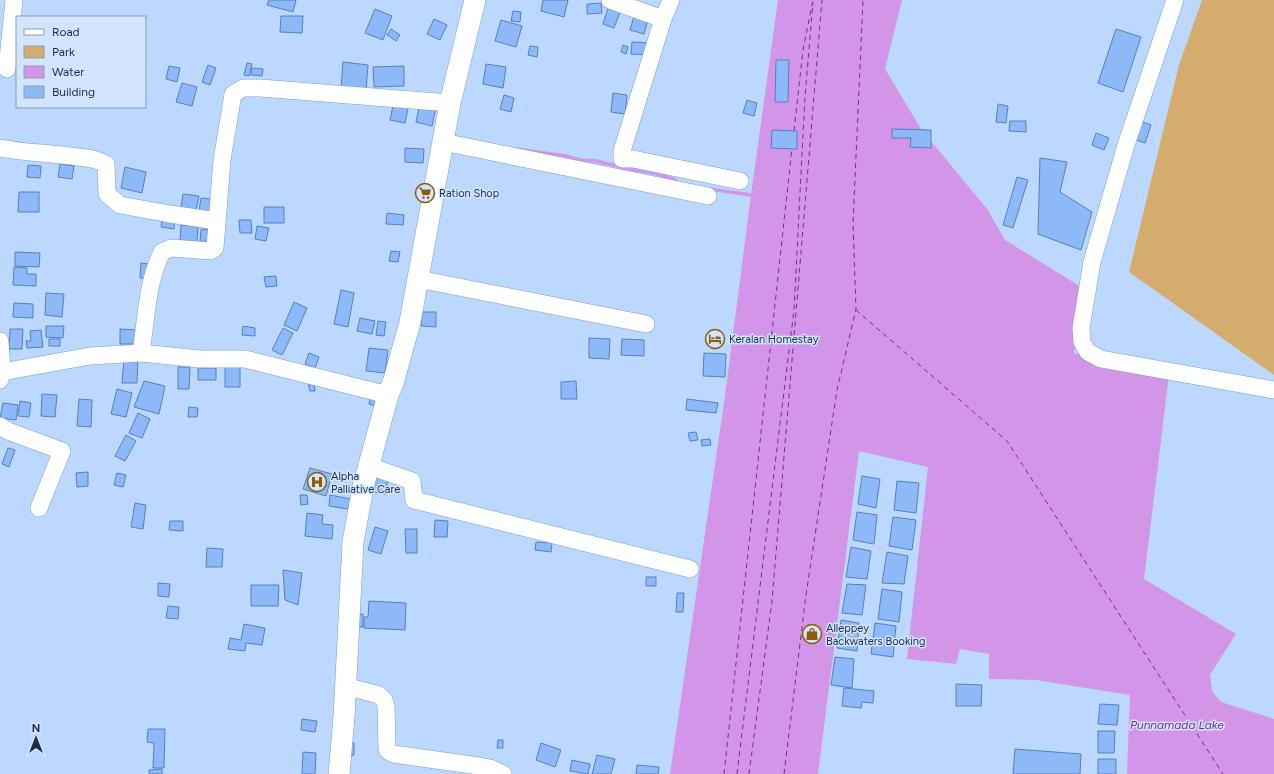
<svg xmlns="http://www.w3.org/2000/svg" width="1274" height="774" viewBox="0 0 1274 774" font-family="Figtree,sans-serif">
  <style>
    .green { fill: #d4ac6e }
    .water { fill: #d395e7 }
    .lines { fill: none; stroke-linecap: round; stroke-linejoin: round }
    .stream { stroke: #d395e7; stroke-width: 3.5 }
    .ferry { stroke: #772d8c; stroke-width: 1; stroke-dasharray: 5 4; stroke-linecap: butt }
    .building { fill: #8eb9f9; stroke: #567fbb }
    .minor-casing { stroke: #749edc; stroke-width: 18 }
    .major-casing { stroke: #749edc; stroke-width: 22 }
    .minor { stroke: #fff; stroke-width: 17 }
    .major { stroke: #fff; stroke-width: 21 }
    .labels { text-anchor: middle; dominant-baseline: central; stroke-width: 3; stroke-linejoin: round; paint-order: stroke }
    .poi-label { font-size: 11px; fill: #1c2d47; stroke: #d2e4ff; text-anchor: start }
    .water-label { font-size: 12px; font-style: italic; fill: #772d8c; stroke: #d2e4ff }
  </style>
  <rect width="100%" height="100%" fill="#bdd8ff"/>
  <path class="green" d="M1202,0H1274V375L1129,272L1179,65Z"/>
  <path class="water" d="M778,0H902L885,69L921,129L987,209L1005,240L1081,287L1074,353L1169,375L1144,579L1236,634L1210,675L1212,691L1221,702L1274,719V774H1127L1130,695L1036,680L989,679V654L960,649L956,664L907,659L928,467L859,451L818,774H670L725,396L751,195Z"/>
  <g class="lines">
    <path class="stream" d="M516,149L566,156L580,160L596,161L630,169L654,173L673,179L678,182
      M710,189L751,195"/>
    <path class="ferry" d="M794,131L803,50L813,0
      M856,310L1007,441L1223,774
      M724,774L792,148
      M737,774L794,310L805,96L813,3
      M749,774L772,601L822,0
      M784,774L806,595L837,390L856,309L853,223L863,0"/>
  </g>
  <path class="building" d="M269,0H296L293,12L267,5Z
    M543,0H568L564,17L541,11Z
    M601,3L602,13L587,14V4Z
    M608,8L620,12L614,28L603,24Z
    M375,9L392,16L383,40L365,33Z
    M513,11L521,12L520,22L511,21Z
    M281,16H303L302,33L280,32Z
    M634,16L648,20L644,34L630,30Z
    M434,19L447,25L440,40L427,34Z
    M501,20L522,26L516,47L495,41Z
    M391,29L400,35L396,41L387,35Z
    M1116,29L1141,37L1123,92L1098,83Z
    M632,42L651,43L650,55L631,54Z
    M623,45L628,47L626,54L621,52Z
    M530,46L538,47L537,57L528,55Z
    M776,60H789L788,102H775Z
    M343,62L368,65L366,91L341,88Z
    M247,63L252,64L249,76L244,75Z
    M486,64L506,67L503,88L483,84Z
    M208,65L216,68L210,85L202,82Z
    M169,66L180,68L177,82L166,79Z
    M404,66V86L374,87L373,67Z
    M252,68L263,69L262,76L251,75Z
    M182,83L197,87L192,106L176,102Z
    M613,93L627,95L625,114L611,112Z
    M504,95L514,98L511,112L500,109Z
    M747,100L757,103L754,116L743,113Z
    M394,101L409,104L405,123L390,120Z
    M420,103L436,107L432,126L416,122Z
    M998,104L1008,106L1006,123L996,122Z
    M1137,120L1151,125L1145,143L1131,138Z
    M1010,121H1026V132L1009,131Z
    M892,129L931,130V148L910,147L911,138H892Z
    M772,130L797,131V149L771,148Z
    M1096,133L1109,138L1104,150L1092,145Z
    M405,148L424,149L423,163L405,162Z
    M1040,158L1067,162L1060,192L1092,212L1081,250L1038,234Z
    M60,164L74,166L72,179L58,177Z
    M28,165L41,166L40,178L27,177Z
    M125,167L146,172L142,193L121,188Z
    M1017,177L1028,180L1013,228L1003,225Z
    M19,192H39V212H18Z
    M183,194L199,196L196,210L181,208Z
    M201,198L211,199L209,213L199,211Z
    M264,207H284V223H264Z
    M387,213L404,215L403,225L386,224Z
    M162,219L175,220L174,229L161,227Z
    M239,220H251L252,233H240Z
    M181,225L198,226L197,242L180,241Z
    M257,226L269,228L266,241L255,239Z
    M201,229L213,230L212,242H200Z
    M391,251L400,252L398,262L389,261Z
    M15,252L40,253L39,267L15,266Z
    M141,263L149,264L148,279L140,278Z
    M14,267L27,268V274H36V286L13,285Z
    M276,276L277,286L266,287L264,277Z
    M341,290L354,293L348,327L334,324Z
    M46,293L64,294L62,317L45,315Z
    M294,302L307,308L297,331L284,325Z
    M14,303L33,304V318L13,317Z
    M422,312H436V327L421,326Z
    M360,318L375,321L372,334L357,331Z
    M378,321L386,322L384,336L376,335Z
    M46,326H64L63,338L46,337Z
    M243,326L255,328V336L242,335Z
    M283,328L293,333L282,355L272,350Z
    M10,329H23L22,349H9Z
    M120,329L136,330V344H120Z
    M41,330L43,347L27,348L26,341H31L30,331Z
    M589,338L610,339L609,359L589,358Z
    M49,339H60V346H49Z
    M622,339L644,340V356L621,355Z
    M369,348L388,350L385,373L366,371Z
    M309,353L319,357L315,368L305,364Z
    M704,353L726,354L725,377L703,376Z
    M124,358H138L137,383H122Z
    M225,364H240V387H225Z
    M178,367H190L189,389H178Z
    M198,368H216V380H198Z
    M144,381L165,386L159,414L134,407Z
    M576,381L577,399H561V382Z
    M314,382L315,391H310L308,383Z
    M117,389L132,393L126,417L111,414Z
    M42,394L57,395L55,417L41,416Z
    M371,395L380,398L377,406L369,404Z
    M79,399L92,400L91,427L77,426Z
    M687,399L718,403L716,413L686,410Z
    M20,401L31,403L29,417L18,416Z
    M3,403L18,405L16,420L0,418Z
    M189,407L198,408L197,417H188Z
    M138,413L150,419L142,438L129,433Z
    M696,432L698,440L690,441L688,433Z
    M126,435L136,441L125,461L115,456Z
    M710,439L711,445L702,446L701,440Z
    M8,448L15,450L9,467L2,464Z
    M310,468L332,474L326,496L303,489Z
    M88,472V486L77,487L76,473Z
    M117,473L126,475L123,487L114,485Z
    M374,475L388,477L386,494L372,492Z
    M862,476L880,479L876,508L858,504Z
    M897,481L919,483L916,513L894,510Z
    M300,495H307L308,504L301,505Z
    M330,495L351,499L348,509L329,506Z
    M135,503L146,505L143,529L131,527Z
    M857,512L877,515L874,544L853,540Z
    M307,513L323,515L322,524L333,525L332,539L305,536Z
    M893,517L916,520L912,550L889,546Z
    M435,520L448,521L447,537H434Z
    M170,521H183V531L169,530Z
    M375,527L388,531L381,554L368,550Z
    M405,529H417V553H406Z
    M536,542L552,543L551,552L535,550Z
    M851,547L871,551L867,579L846,577Z
    M207,548L223,549L222,567H206Z
    M887,552L908,556L904,584L882,583Z
    M283,570L302,573L298,605L285,600Z
    M646,577H656V586H646Z
    M158,583L170,584L169,597L158,596Z
    M847,584L866,585L862,615L842,613Z
    M251,585H279L278,606H251Z
    M882,589L902,592L899,622L878,619Z
    M677,593H684L683,612H676Z
    M369,601L406,603L405,630L364,628V617H368Z
    M168,606L179,607L178,619L166,618Z
    M356,614H363V627H357Z
    M841,620L859,623L857,651L837,648Z
    M875,623L896,626L893,657L871,654Z
    M244,624L265,628L262,645L246,643L245,651L228,649L230,638L241,640Z
    M835,657L854,659L852,688L831,685Z
    M956,684L982,685L981,706H956Z
    M844,688L874,691L873,703L862,702L861,708L842,706Z
    M1100,704L1119,705L1117,725L1098,724Z
    M302,719L317,721L315,732L301,730Z
    M148,729H165L164,768H153L154,743L147,742Z
    M1098,731H1115L1114,753H1098Z
    M498,740H503V748H497Z
    M347,743H354V755L347,756Z
    M541,743L561,750L555,767L536,760Z
    M1015,749L1081,754L1080,774H1013Z
    M303,752L316,753L315,774H302Z
    M597,755L615,759L611,774H592Z
    M1098,759H1116V774H1098Z
    M572,760L590,764L588,774L570,771Z
    M637,765L659,767L658,774H636Z
    M162,769V774H149V770Z"/>
  <g class="lines">
    <defs>
      <path id="minor" d="M610,0L663,19
        M671,0L663,19L622,151V159H633L740,181
        M1175,0L1126,145L1092,262L1081,328L1082,342L1088,352L1101,359L1274,390
        M7,69L14,0
        M443,142L708,196
        M0,148C26,153 52,153 78,157C88,158 97,159 106,164L107,194L120,205L170,214L217,221
        M418,279L646,324
        M0,341L2,372L0,380
        M141,353C146,321 147,281 162,252L171,248L211,251L215,248L222,160L233,94L243,88H260L450,103
        M2,372L90,356L141,353L200,359H245L388,395
        M0,426L8,431L62,451L39,508
        M369,466L412,481L414,500L690,569
        M345,686L379,695L384,700L386,706L387,748L388,751L393,754L479,766L490,768L503,774"/>
      <path id="major" d="M339,774L344,717L353,542L363,487L388,395L394,380L410,322L450,103L475,0"/>
    </defs>
    <use href="#minor" class="minor-casing"/>
    <use href="#major" class="major-casing"/>
    <use href="#minor" class="minor"/>
    <use href="#major" class="major"/>
  </g>
  <defs>
    <symbol id="supermarket-ring" viewBox="-11 -11 22 22"><circle r="9.5" fill="#d2e4ff" stroke="#895e00" stroke-width="1.5"/><path d="M-6-5.5h2.5l.6 2H6L4.5 2H-2.5L-4.4-4H-6ZM-1.5 3.2a1.3 1.3 0 1 0 .1 0ZM3 3.2a1.3 1.3 0 1 0 .1 0Z" fill="#895e00"/></symbol>
    <symbol id="hotel-ring" viewBox="-11 -11 22 22"><circle r="9.5" fill="#d2e4ff" stroke="#895e00" stroke-width="1.5"/><path d="M-6-4.5h1.5V1H6V5H4.5V3h-9V5H-6ZM-4 0a1.8 1.8 0 1 1 3.6 0ZM.5 0V-2.5h3Q6-2.5 6 0Z" fill="#895e00"/></symbol>
    <symbol id="hospital-ring" viewBox="-11 -11 22 22"><circle r="9.5" fill="#d2e4ff" stroke="#895e00" stroke-width="1.5"/><path d="M-5-5h3v3.5h4V-5h3V5h-3V1.5h-4V5h-3Z" fill="#895e00"/></symbol>
    <symbol id="shop-ring" viewBox="-11 -11 22 22"><circle r="9.5" fill="#d2e4ff" stroke="#895e00" stroke-width="1.5"/><path d="M-5-2.5h2.3a2.7 3.5 0 0 1 5.4 0H5L5.5 6h-11ZM-1.5-2.5h3a1.5 2.3 0 0 0-3 0Z" fill="#895e00"/></symbol>
  </defs>
  <g fill-rule="evenodd">
    <use href="#supermarket-ring" x="414" y="182" width="22" height="22"/>
    <use href="#hotel-ring" x="704" y="328" width="22" height="22"/>
    <use href="#hospital-ring" x="306" y="471" width="22" height="22"/>
    <use href="#shop-ring" x="801" y="623" width="22" height="22"/>
  </g>
  <g class="labels">
    <g class="poi-label">
      <text x="439" y="193">Ration Shop</text>
      <text x="729" y="339">Keralan Homestay</text>
      <text x="331" y="476">Alpha<tspan x="331" dy="13">Palliative Care</tspan></text>
      <text x="826" y="628">Alleppey<tspan x="826" dy="13">Backwaters Booking</tspan></text>
    </g>
    <g class="water-label">
      <text x="1177" y="725">Punnamada Lake</text>
    </g>
  </g>
  <rect x="16" y="16" width="130" height="92" fill="#d2e4ff" stroke="#899bb5"/>
  <rect x="24" y="29" width="20" height="6" fill="#ffffff" stroke="#899bb5"/>
  <text x="52" y="36" font-size="12" fill="#1c2d47">Road</text>
  <rect x="24" y="46" width="20" height="12" fill="#d4ac6e" stroke="#899bb5"/>
  <text x="52" y="56" font-size="12" fill="#1c2d47">Park</text>
  <rect x="24" y="66" width="20" height="12" fill="#d395e7" stroke="#899bb5"/>
  <text x="52" y="76" font-size="12" fill="#1c2d47">Water</text>
  <rect x="24" y="86" width="20" height="12" fill="#8eb9f9" stroke="#899bb5"/>
  <text x="52" y="96" font-size="12" fill="#1c2d47">Building</text>
  <g transform="translate(36 738)" stroke="#d2e4ff" stroke-width="3" paint-order="stroke">
  <path d="M0-3L7 15L0 10L-7 15Z" fill="#1c2d47"/>
  <text y="-6" font-size="11" font-weight="bold" text-anchor="middle" fill="#1c2d47">N</text>
  </g>
</svg>
